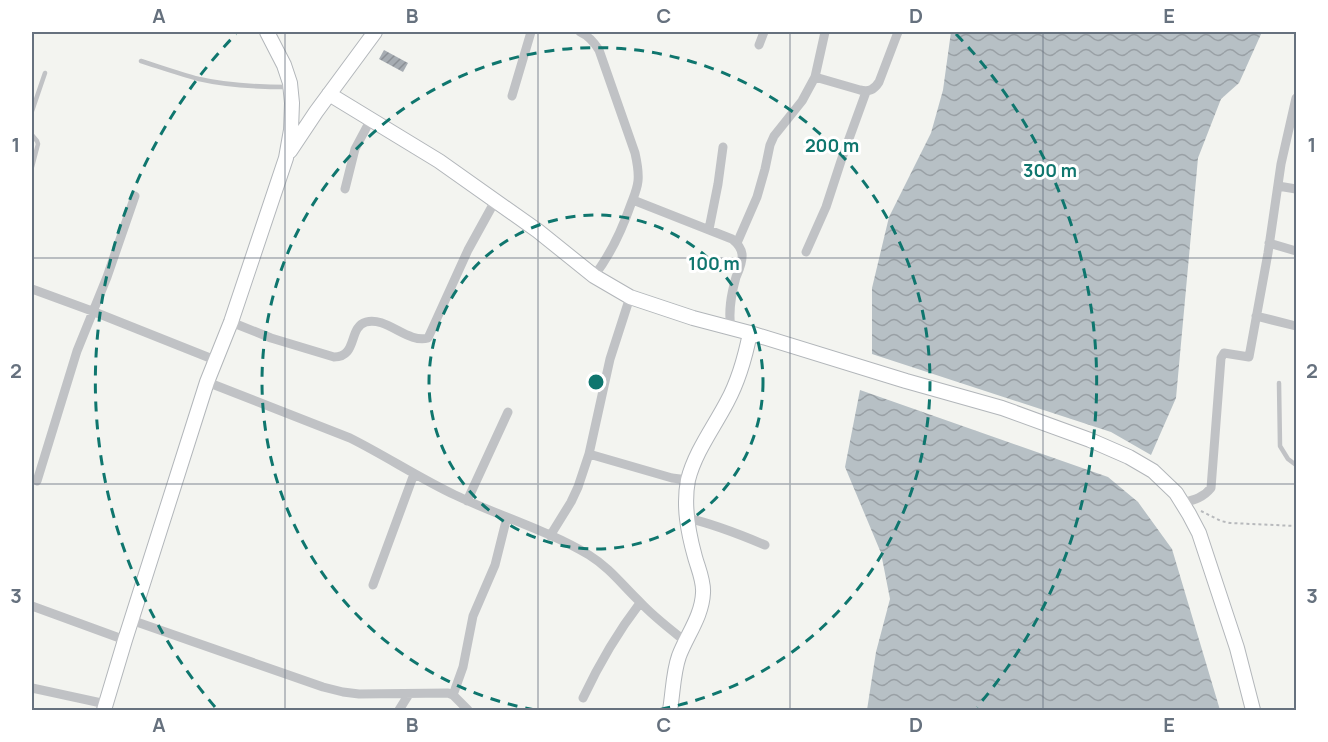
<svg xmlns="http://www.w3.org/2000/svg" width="1328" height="742" viewBox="0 0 1328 742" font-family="Manrope,sans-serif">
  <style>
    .water { fill: url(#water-waves) }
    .building { fill: url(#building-hatch) }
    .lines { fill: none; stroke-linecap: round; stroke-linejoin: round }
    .secondary-casing { stroke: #b2b6ba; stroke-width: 16 }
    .path { stroke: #b7b9bc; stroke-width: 2; stroke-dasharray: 3 3; stroke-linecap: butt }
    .lane { stroke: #c0c2c5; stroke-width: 4.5 }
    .street { stroke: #c0c2c5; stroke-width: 9 }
    .secondary { stroke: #fff; stroke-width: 14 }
    .grid { fill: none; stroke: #66717e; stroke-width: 1.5; stroke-opacity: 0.55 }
    .ring { fill: none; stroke: #0f766e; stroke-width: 3; stroke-dasharray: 10 8 }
    .centre { fill: #0f766e; stroke: #fff; stroke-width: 3 }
    .ring-label { font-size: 18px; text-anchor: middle; font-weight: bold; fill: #0f766e; stroke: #fff; stroke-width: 6; stroke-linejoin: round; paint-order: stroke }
    .neatline { fill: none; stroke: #66717e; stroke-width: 2 }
    .grid-label { font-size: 20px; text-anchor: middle; font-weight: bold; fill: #66717e }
  </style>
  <defs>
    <pattern id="water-waves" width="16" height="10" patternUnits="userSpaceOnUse" patternTransform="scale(1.5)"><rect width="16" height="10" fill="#b7c0c5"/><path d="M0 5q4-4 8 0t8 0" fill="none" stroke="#99a0a5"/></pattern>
    <pattern id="building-hatch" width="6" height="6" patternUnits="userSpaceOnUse" patternTransform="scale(1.5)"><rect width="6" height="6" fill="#a6acb2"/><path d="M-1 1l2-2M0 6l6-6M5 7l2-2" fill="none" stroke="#8b9096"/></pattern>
  </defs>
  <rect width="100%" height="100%" fill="#f3f4f0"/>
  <path class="water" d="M951,32H1262L1239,83L1221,99L1198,158L1176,398L1151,455L1111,432L872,354V288L889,217L931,133L943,90Z
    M860,390L1108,477L1138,502L1172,549L1220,710H867L876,652L890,599L881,553L845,467Z"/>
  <path class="building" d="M384,50L408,63L403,72L379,59Z"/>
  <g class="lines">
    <defs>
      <path id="secondary" d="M329,94L439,161L538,231L594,276L630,297L693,318L750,333L906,381L1002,408L1090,440L1129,457L1153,471L1176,493L1189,514L1199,533L1237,648L1253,710
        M290,151L316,112L375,32
        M104,710L125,640L207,382L231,322L286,158L291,130L292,103L290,83L284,65L267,32
        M670,710C673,693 673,673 679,656C687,635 702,616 703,593C704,581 698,568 695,557C688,532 683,506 688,480C695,452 714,427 727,402C739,380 745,358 750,333"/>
    </defs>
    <use href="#secondary" class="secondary-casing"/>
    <path class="path" d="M1201,511L1221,521L1230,523L1296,526"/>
    <path class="lane" d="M141,61C160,67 180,74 199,79C229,86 258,87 288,87
      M32,111L45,73
      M32,135L37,141L38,144L32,167
      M1279,383L1280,446L1288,459L1296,465"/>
    <path class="street" d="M580,32C589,36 594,42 599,50L635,153C637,162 639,172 638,181C637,190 634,196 631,204C622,230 611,254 594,276
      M759,45L764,32
      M815,77L860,90C869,92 874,90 879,82L898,32
      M512,96L531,32
      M1278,186L1296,189
      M345,189L355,149L371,119
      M633,200L732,239C737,243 741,247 742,254C743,262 739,270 736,277C731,295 728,311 731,329
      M709,229L718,184L723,147
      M737,243L757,197L765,169L770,145L774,136L802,101L815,77L825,32
      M1269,243L1296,251
      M806,252L826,207L842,158L866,92
      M32,289L92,311L215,360
      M1256,316L1296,326
      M231,322L271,338L334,357C358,357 348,327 366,322C386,316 408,344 428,338L468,250L495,201
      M207,382L350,438C386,456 419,478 455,495C499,516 547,530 589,555C610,568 623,586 640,602C654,617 670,629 685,641
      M589,454L672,478L688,480
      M37,481L77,351L107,277L135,196
      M467,501L508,412
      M1182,503C1194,500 1203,498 1211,488L1221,358L1224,353L1249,357L1268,253L1281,164L1296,98
      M687,518C714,524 739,534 765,545
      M550,536L571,502L578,487L589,454L610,359L630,297
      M373,585L414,474
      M32,606L125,640
      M131,620L323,687L343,692L359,694L448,693L453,695L468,710
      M32,688L106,704
      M453,695L463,667L473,616L495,565L507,517
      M583,698C599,664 617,633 640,603
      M399,710L409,694"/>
    <use href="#secondary" class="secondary"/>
  </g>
  <path class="grid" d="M285,32V710M538,32V710M790,32V710M1043,32V710M32,258H1296M32,484H1296"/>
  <g class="ring">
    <circle cx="596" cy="382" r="167"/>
    <path d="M535 710A334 334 0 1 1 657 710"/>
    <path d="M215 707A501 501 0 0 1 236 34M956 34A501 501 0 0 1 977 707"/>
  </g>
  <circle cx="596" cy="382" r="9" class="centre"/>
  <g class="ring-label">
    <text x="832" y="152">200 m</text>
    <text x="1050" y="177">300 m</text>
    <text x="714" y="270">100 m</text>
  </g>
  <rect width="1328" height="742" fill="none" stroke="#ffffff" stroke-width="66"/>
  <rect x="33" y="33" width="1262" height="676" class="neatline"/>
  <g class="grid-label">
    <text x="159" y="23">A</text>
    <text x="412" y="23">B</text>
    <text x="664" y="23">C</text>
    <text x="916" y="23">D</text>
    <text x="1169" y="23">E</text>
    <text x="16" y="152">1</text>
    <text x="1312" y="152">1</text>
    <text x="16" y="378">2</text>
    <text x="1312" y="378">2</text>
    <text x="16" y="603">3</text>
    <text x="1312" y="603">3</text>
    <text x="159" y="732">A</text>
    <text x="412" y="732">B</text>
    <text x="664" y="732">C</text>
    <text x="916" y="732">D</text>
    <text x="1169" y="732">E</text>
  </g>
</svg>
